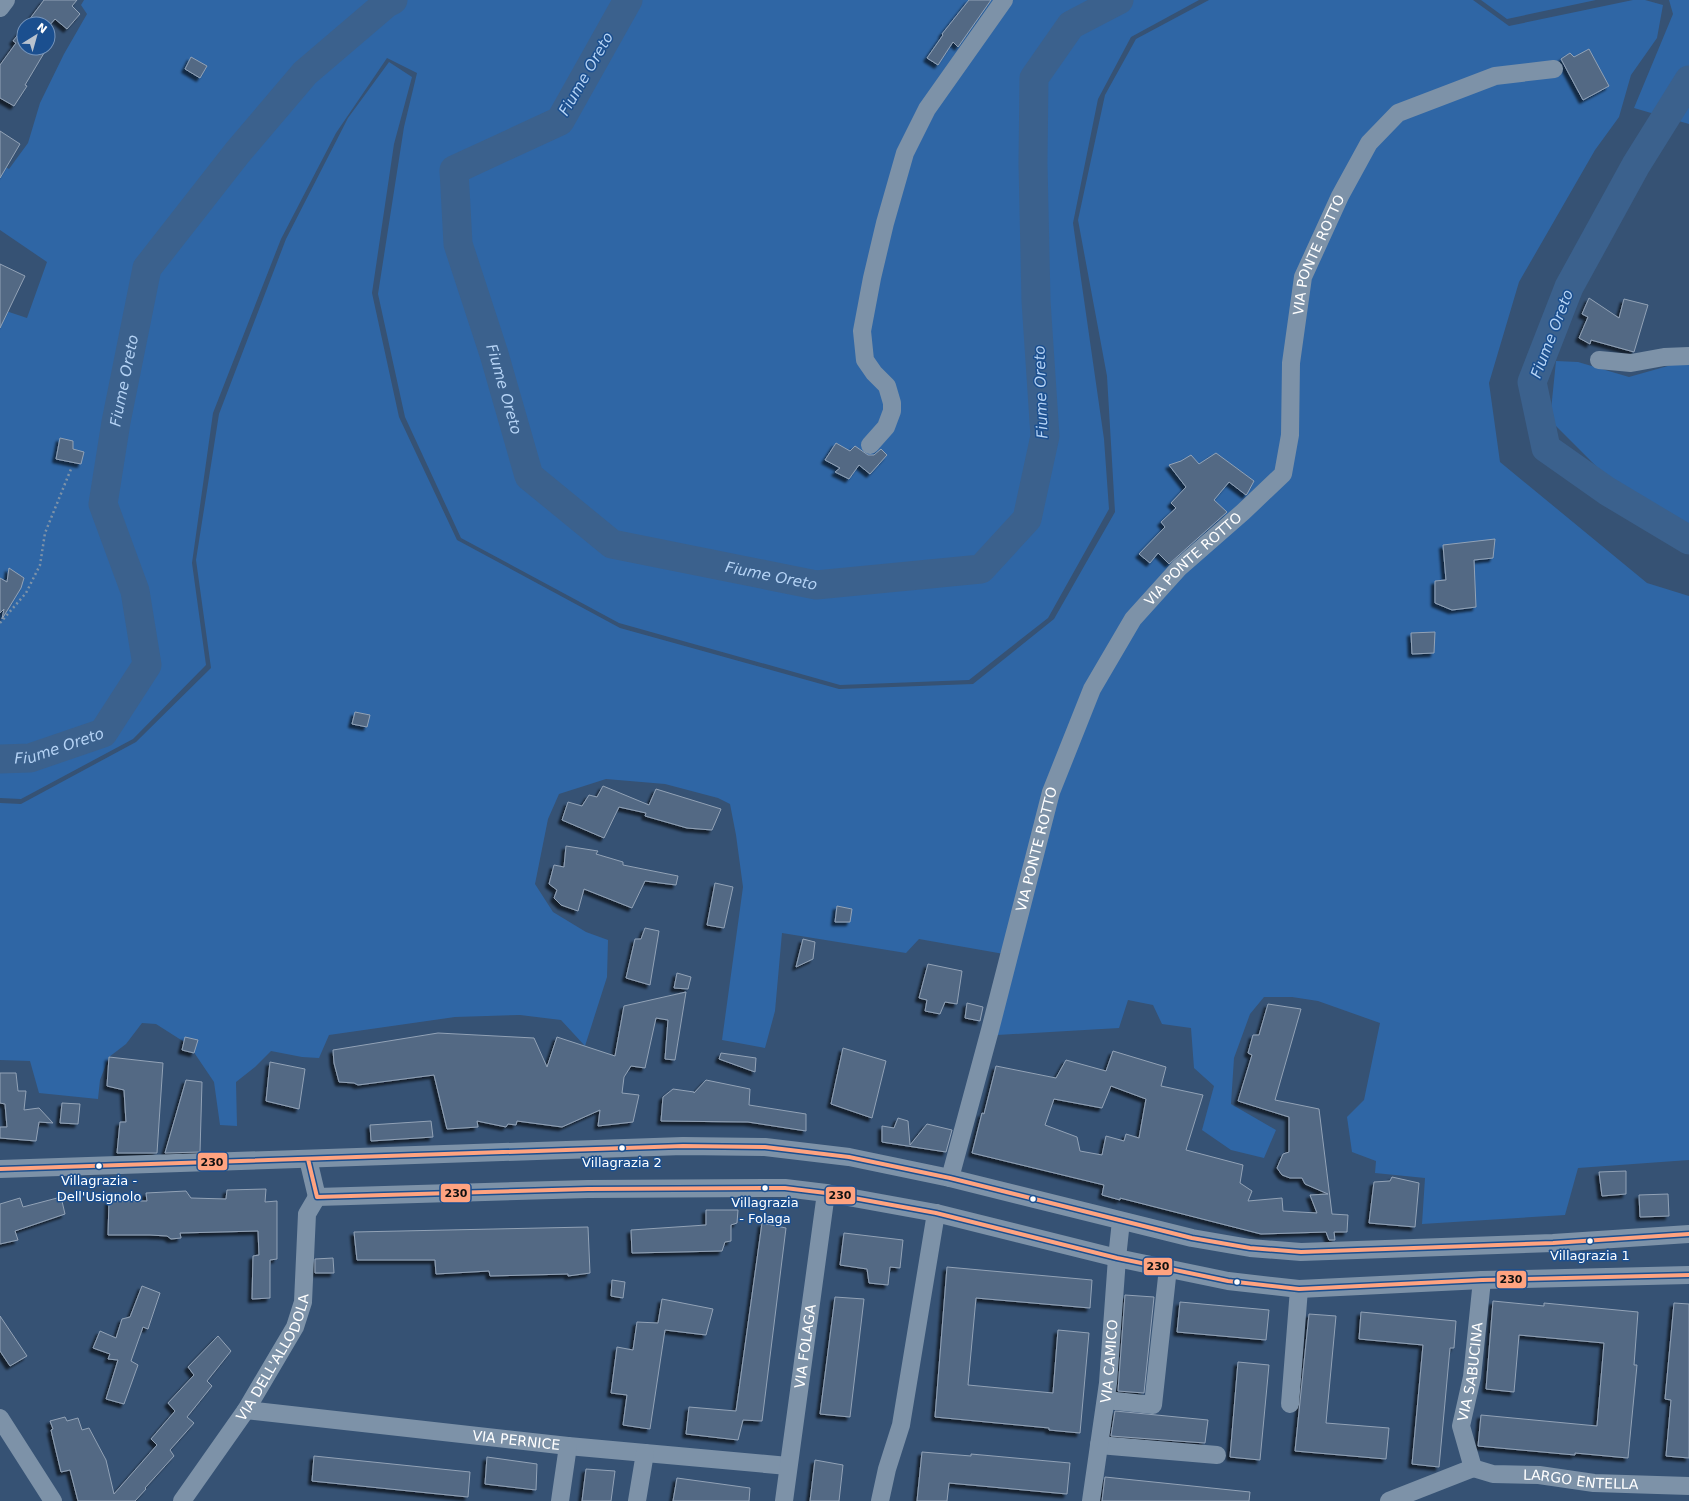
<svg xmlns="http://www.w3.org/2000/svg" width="1689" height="1501" viewBox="0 0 1689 1501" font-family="'DejaVu Sans',sans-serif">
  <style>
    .green { fill: #2f66a5 }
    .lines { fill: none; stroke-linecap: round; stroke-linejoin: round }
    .river { stroke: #3b618d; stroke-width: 29 }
    .building { fill: #526984; stroke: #92a2b6; fill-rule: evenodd; filter: url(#shadow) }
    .path { stroke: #7d92a8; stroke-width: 2.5; stroke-dasharray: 2 3; stroke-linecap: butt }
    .street { stroke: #7d92a8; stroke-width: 18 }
    .bus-1-casing { stroke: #1b4f8f; stroke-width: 7 }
    .bus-1 { stroke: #ffa380; stroke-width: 4 }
    .bus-dot { fill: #fff; stroke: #1b4f8f; stroke-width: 1.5 }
    .labels { text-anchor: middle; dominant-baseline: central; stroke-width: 3; stroke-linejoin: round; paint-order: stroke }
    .bus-label { font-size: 13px; fill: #fff; stroke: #1b4f8f }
    .street-label { font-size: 14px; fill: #fff; stroke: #1b4f8f }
    .water-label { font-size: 15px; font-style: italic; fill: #b5d3f5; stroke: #1b4f8f }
    .line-badge { stroke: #1b4f8f; stroke-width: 1.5 }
    .pale-badge-label { font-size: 11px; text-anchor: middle; font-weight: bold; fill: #111 }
  </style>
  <defs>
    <filter id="shadow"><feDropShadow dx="-3.5" dy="3.5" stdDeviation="1" flood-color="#0009"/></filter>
  </defs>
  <rect width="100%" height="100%" fill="#365274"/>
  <path class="green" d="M84,0H1199L1131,37L1098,99L1073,223L1104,439L1109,509L1048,618L969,680L840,685L619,623L461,538L405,417L378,294L404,127L417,73L387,58L336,133L281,239L213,413L192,563L206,665L133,739L21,799L0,798V309L27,318L47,262L0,230V164L9,169L28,143L40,103L64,54L87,14L81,5Z
    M1209,0H1473L1509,26L1633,0H1645L1663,5L1657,38L1631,75L1619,117L1595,150L1519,282L1489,383L1500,462L1647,583L1689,596V1160L1578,1168L1565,1215L1422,1224L1425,1178L1375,1173L1376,1161L1352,1152L1347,1117L1364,1100L1380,1023L1318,1001L1292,997H1264L1250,1014L1234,1058L1231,1104L1276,1130L1264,1158L1231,1150L1202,1130L1214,1086L1194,1068L1191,1028L1162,1024L1153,1005L1128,1000L1119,1028L997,1035L1004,954L919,939L906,953L782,933L775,1011L765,1048L722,1040L743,887L736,835L730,804L718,798L665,784L606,779L559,794L548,819L535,884L553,912L586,932L608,940L607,977L585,1046L561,1020L520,1015L455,1017L329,1035L319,1058L302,1057L271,1051L255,1067L236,1082L237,1126L220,1125L214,1082L189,1045L156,1024L142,1023L126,1044L109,1057L100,1080L98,1099L39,1093L30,1061L0,1060V803L21,804L136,742L211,668L196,560L219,414L286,239L348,118L389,62L412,77L394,144L372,293L399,417L457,540L620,628L839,689L973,684L1054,619L1115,512L1107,376L1078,220L1105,95L1136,39Z
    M1481,0H1596L1507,19Z
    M1669,0H1689V124L1634,108L1673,14Z
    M1689,360V527L1674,520L1607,477L1550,420L1556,361L1578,362L1629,377Z"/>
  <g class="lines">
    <g class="river">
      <path id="s1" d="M628,0L560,121L454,170L458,244L494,354L529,476L612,544L816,585L981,569L1027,519L1045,436L1036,301L1033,163L1034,78L1071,25L1119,0"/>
      <path d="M1689,80L1636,165L1569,287L1532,382L1546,448L1607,491L1689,540"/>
      <path id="s2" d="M0,759L30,758L103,733L147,665L135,591L103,504L116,422L147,268L237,153L305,73L387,3L393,0"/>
    </g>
  </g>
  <path class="building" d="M44,0H77L72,6L80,14L67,29L55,19L48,27V24H26Z
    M969,0H991L958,47L953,42L938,65L927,58L943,35L942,34Z
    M24,27V48H47L25,85L27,86L14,106L0,98V65L16,43L13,41Z
    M1589,49L1609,86L1583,100L1561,59L1570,53L1574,57Z
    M191,57L207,66L200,78L185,69Z
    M0,131L20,144L0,178Z
    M0,264L25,276L0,328Z
    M1589,298L1619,318L1624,299L1648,305L1634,352L1591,340L1590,344L1579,338L1588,317L1582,314Z
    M60,438L73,441V449L84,452L81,464L56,459Z
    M836,443L850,451L855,446L868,455H874L881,449L887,455L870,474L859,465L849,479L835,472L840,468L825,460Z
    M1216,453L1254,481L1247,494L1246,495L1229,482L1214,500L1227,512L1169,564L1158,553L1150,563L1139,554L1165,527L1161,522L1176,508L1171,503L1186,487L1169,465L1181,461L1191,455L1199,464Z
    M1495,539L1493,558L1474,560L1476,607L1452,610L1435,603V581L1446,580L1443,545Z
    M9,568L24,578L21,588L2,619L4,609L0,613V578L7,582Z
    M1435,632L1434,653L1412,654L1411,633Z
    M355,712L370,715L367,727L352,724Z
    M603,786L649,805L656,789L721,809L712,830L687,828L645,816L646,813L619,807L604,838L562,820L568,802L582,806L589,795L597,797Z
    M566,846L598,851L596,854L623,862V865L678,876L676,885L645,881L632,908L584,889L578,911L561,905L554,898L557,890L549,884L554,865L564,867Z
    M715,883L733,887L724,928L707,925Z
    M837,906L852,909L850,922H835Z
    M645,928L659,931L650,985L626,978L635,939H641Z
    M803,939L815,942L813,959L796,967Z
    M928,964L962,971L957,1004L945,1002L940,1014L925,1011L927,1000L919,998Z
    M677,973L691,977L688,989L674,988Z
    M686,992L675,1060L665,1059L668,1020L656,1018L645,1068L631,1066L624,1077L622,1093L639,1095L633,1122L598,1126L600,1110L562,1127L517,1121L516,1125L508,1124L506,1127L477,1121L478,1127L447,1129L434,1075L358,1085L354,1083L339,1082L334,1063L333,1050L438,1033L534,1038L547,1067L557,1037L615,1056L624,1006Z
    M967,1003L983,1007L980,1021L965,1018Z
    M1268,1004L1301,1009L1275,1100L1319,1109L1332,1214L1348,1215L1347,1232H1334L1335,1240H1329L1326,1232L1261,1234L1120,1198V1200L1102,1195L1104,1185L972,1153L982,1113L984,1114L996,1066L1056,1078L1066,1060L1106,1071L1113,1051L1166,1067L1161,1086L1203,1095L1186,1150L1243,1165L1240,1183L1252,1191L1248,1201L1282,1198L1283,1211L1317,1213L1310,1195L1328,1194L1305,1184L1302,1178H1290L1282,1175L1277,1168L1283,1154L1289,1152V1117L1238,1101L1252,1055L1248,1053L1253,1035H1259ZM1111,1086L1146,1099L1139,1138L1126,1134L1124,1141L1106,1136L1102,1155L1080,1151L1077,1137L1045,1125L1054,1099L1102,1108Z
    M185,1037L198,1040L194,1053L182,1050Z
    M843,1048L886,1061L872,1118L831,1104Z
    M721,1053L756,1058L755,1072L719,1059Z
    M109,1057L163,1063L157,1153H117L120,1122H126L124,1090L107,1086Z
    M270,1062L305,1069L299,1109L266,1101Z
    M0,1073H16L18,1091H26L24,1110L39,1108L53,1123L39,1122L36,1141L0,1138V1127H7L5,1104L0,1103Z
    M186,1080L202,1082L200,1152L165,1153Z
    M706,1080L750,1089L749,1105L806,1114V1131L748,1122L661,1121L663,1097L673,1089L694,1092V1093Z
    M62,1103L80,1104L78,1124L60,1123Z
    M898,1118L908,1121L910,1145L927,1124L952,1130L946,1152L882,1142V1126L894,1128Z
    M431,1121L433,1137L371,1141L370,1125Z
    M1626,1171V1194L1602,1196L1599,1172Z
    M1392,1177L1419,1183L1415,1227L1369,1223L1374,1182L1390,1181Z
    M266,1189L265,1202L277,1201V1259L270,1260V1298L252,1299L253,1256L259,1255L258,1231L180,1233L181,1238L171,1239L167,1236L150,1235H108L109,1201H147L146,1193L186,1191L191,1198L226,1199L227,1190Z
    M1668,1194L1669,1216L1640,1217L1639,1195Z
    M61,1197L65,1214L15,1231L18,1240L0,1244V1204L20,1198L23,1207Z
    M706,1210H738L737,1223L731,1225V1241L725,1242L722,1251L632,1253L631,1230L706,1225Z
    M762,1223L786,1228L762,1421L743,1420L738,1440L686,1434L689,1407L736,1411Z
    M588,1227L590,1273L568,1276V1274L490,1276L489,1271L436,1274L435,1260H357L354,1232Z
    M844,1233L903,1240L900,1268L890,1267L888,1285L869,1283L867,1269L840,1265Z
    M333,1258L334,1273H315V1259Z
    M947,1267L1092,1280L1090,1308L976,1298L968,1385L1053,1393L1058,1330L1089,1333L1080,1433L1049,1430V1428L935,1417Z
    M612,1280L625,1282L623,1298L611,1296Z
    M142,1286L160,1293L148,1329L143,1327L131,1361L138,1365L124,1404L106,1399L118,1360L108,1359L110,1354L93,1348L100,1331L116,1338L122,1319L130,1317Z
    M1125,1295L1154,1297L1144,1393L1118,1391Z
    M835,1297L864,1299L850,1417L820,1414Z
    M662,1299L713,1309L706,1335L665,1330L650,1429L623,1425L627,1395L611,1393L617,1347L633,1350L637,1322L658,1323Z
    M1493,1301L1544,1306V1303L1638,1312L1634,1365H1637L1628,1458L1575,1453V1455L1478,1446L1481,1415L1597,1426L1604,1343L1519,1335L1514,1392L1486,1389Z
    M1180,1302L1269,1310L1266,1340L1177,1332Z
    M1674,1303L1689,1304V1458L1666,1456L1671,1400L1665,1399Z
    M1361,1312L1456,1321L1454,1348H1450L1439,1467L1412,1464L1423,1345L1359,1339Z
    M1309,1314L1336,1316L1326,1423L1389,1428L1386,1459L1295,1451Z
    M0,1316L27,1356L10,1366L0,1351Z
    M218,1336L231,1351L207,1381L212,1386L187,1417L194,1423L170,1450L174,1456L145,1488L146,1489L135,1501H78L70,1470L61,1472L51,1430L53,1429L50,1421L65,1417L67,1421L78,1418L82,1430L89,1428L106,1460L114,1494L157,1445L151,1439L175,1411L168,1403L194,1375L188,1367Z
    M1238,1362L1269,1365L1260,1460L1230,1457Z
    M1115,1411L1208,1420L1205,1443L1111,1436Z
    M922,1452L971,1456V1454L1070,1463L1067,1494L949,1483L947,1501H917Z
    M314,1456L470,1472L468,1497L312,1481Z
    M487,1457L537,1464L536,1490L485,1484Z
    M815,1460L843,1465L839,1501H810Z
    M586,1469L615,1471L611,1501H582Z
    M1105,1477L1250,1492L1249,1501H1102Z
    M677,1478L750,1488L749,1501H673Z"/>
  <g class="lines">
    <path class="path" d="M0,623L26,593L40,565L45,533L71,469"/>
    <g class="street">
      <path d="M0,8L6,0"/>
      <path d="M1599,360L1631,363L1664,357L1689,356"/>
      <path d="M870,445L886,427L892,411V403L887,386L874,373L865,360L862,331L872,278L885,223L905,153L927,109L1004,0"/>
      <path d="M308,1159L317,1197"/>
      <path d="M0,1169L683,1146L765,1147L849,1157L950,1178L1192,1238L1250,1248L1301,1252L1553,1243L1689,1234"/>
      <path id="s3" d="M950,1178L990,1030L1051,792L1092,689L1133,619L1179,568L1243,512L1283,474L1290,435L1291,363L1303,277L1340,196L1369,143L1398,113L1495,76L1554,69"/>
      <path d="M317,1197L588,1189L785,1188L826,1193L936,1213L1117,1258L1228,1281L1299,1289L1482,1280L1689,1275"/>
      <path d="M1106,1400L1153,1405L1168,1268"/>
      <path d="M1290,1404L1299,1289"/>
      <path id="s4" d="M246,1410L568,1446L788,1466"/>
      <path d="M0,1418L53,1501"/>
      <path d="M1099,1445L1217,1455"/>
      <path id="s5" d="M1473,1468L1493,1474L1539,1475L1594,1483L1689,1486"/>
      <path id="s6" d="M182,1501L246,1410L295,1327L303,1302L307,1214L317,1197"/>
      <path d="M560,1501L568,1446"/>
      <path d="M637,1501L645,1453"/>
      <path id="s7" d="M784,1501L826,1193"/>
      <path d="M880,1501L887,1469L901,1425L936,1213"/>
      <path id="s8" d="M1091,1501L1108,1383L1117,1258L1121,1221"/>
      <path id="s9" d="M1389,1501L1473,1468L1461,1426L1472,1377L1482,1280"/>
    </g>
    <defs>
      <path id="bus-1" d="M308,1159L317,1197L588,1189L785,1188L826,1193L936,1213L1117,1258L1228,1281L1299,1289L1482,1280L1689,1275
        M0,1169L683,1146L765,1147L849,1157L950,1178L1192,1238L1250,1248L1301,1252L1553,1243L1689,1234"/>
    </defs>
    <use href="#bus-1" class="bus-1-casing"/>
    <use href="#bus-1" class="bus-1"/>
  </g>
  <g class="bus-dot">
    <circle cx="622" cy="1148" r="3.5"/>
    <circle cx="99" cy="1166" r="3.5"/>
    <circle cx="765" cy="1188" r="3.5"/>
    <circle cx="1033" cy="1199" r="3.5"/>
    <circle cx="1590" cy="1241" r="3.5"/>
    <circle cx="1237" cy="1282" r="3.5"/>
  </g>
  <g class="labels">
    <g class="bus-label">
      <text x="622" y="1162">Villagrazia 2</text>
      <text x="99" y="1180">Villagrazia -<tspan x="99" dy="16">Dell'Usignolo</tspan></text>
      <text x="765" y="1202">Villagrazia<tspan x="765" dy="16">- Folaga</tspan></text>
      <text x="1590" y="1255">Villagrazia 1</text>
    </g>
    <g class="street-label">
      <text stroke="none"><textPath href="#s3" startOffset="1024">VIA PONTE ROTTO</textPath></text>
      <text stroke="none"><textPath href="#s3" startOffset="676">VIA PONTE ROTTO</textPath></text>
      <text stroke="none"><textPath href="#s3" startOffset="340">VIA PONTE ROTTO</textPath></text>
      <text stroke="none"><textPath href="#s7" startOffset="156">VIA FOLAGA</textPath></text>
      <text stroke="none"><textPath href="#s6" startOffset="171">VIA DELL'ALLODOLA</textPath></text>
      <text stroke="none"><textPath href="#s8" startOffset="141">VIA CAMICO</textPath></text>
      <text stroke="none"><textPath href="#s9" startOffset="189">VIA SABUCINA</textPath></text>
      <text stroke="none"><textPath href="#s4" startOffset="272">VIA PERNICE</textPath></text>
      <text stroke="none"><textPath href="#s5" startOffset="109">LARGO ENTELLA</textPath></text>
    </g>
    <g class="water-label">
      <text transform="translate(586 74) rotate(-60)">Fiume Oreto</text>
      <text transform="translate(1552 334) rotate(-69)">Fiume Oreto</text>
      <text stroke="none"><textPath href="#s2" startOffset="481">Fiume Oreto</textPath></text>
      <text stroke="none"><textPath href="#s1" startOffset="482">Fiume Oreto</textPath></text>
      <text transform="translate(1041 392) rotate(-92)">Fiume Oreto</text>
      <text stroke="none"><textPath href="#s1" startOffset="842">Fiume Oreto</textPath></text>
      <text stroke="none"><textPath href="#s2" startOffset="61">Fiume Oreto</textPath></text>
    </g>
  </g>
  <g class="line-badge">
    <rect x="197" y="1152" width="31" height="19" rx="4" fill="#ffa380"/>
    <rect x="440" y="1183" width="31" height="20" rx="4" fill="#ffa380"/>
    <rect x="825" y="1186" width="31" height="19" rx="4" fill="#ffa380"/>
    <rect x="1143" y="1257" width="30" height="19" rx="4" fill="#ffa380"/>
    <rect x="1496" y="1270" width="31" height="19" rx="4" fill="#ffa380"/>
  </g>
  <g class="pale-badge-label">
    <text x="212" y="1166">230</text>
    <text x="456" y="1197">230</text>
    <text x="840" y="1199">230</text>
    <text x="1158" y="1270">230</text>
    <text x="1511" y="1283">230</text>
  </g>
  <g transform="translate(36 36) rotate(37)"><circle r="19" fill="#1b4f8f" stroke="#7695bc"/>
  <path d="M0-3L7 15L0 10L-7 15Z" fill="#b9c2ce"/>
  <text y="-6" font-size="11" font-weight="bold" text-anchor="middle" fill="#ffffff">N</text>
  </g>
</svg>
